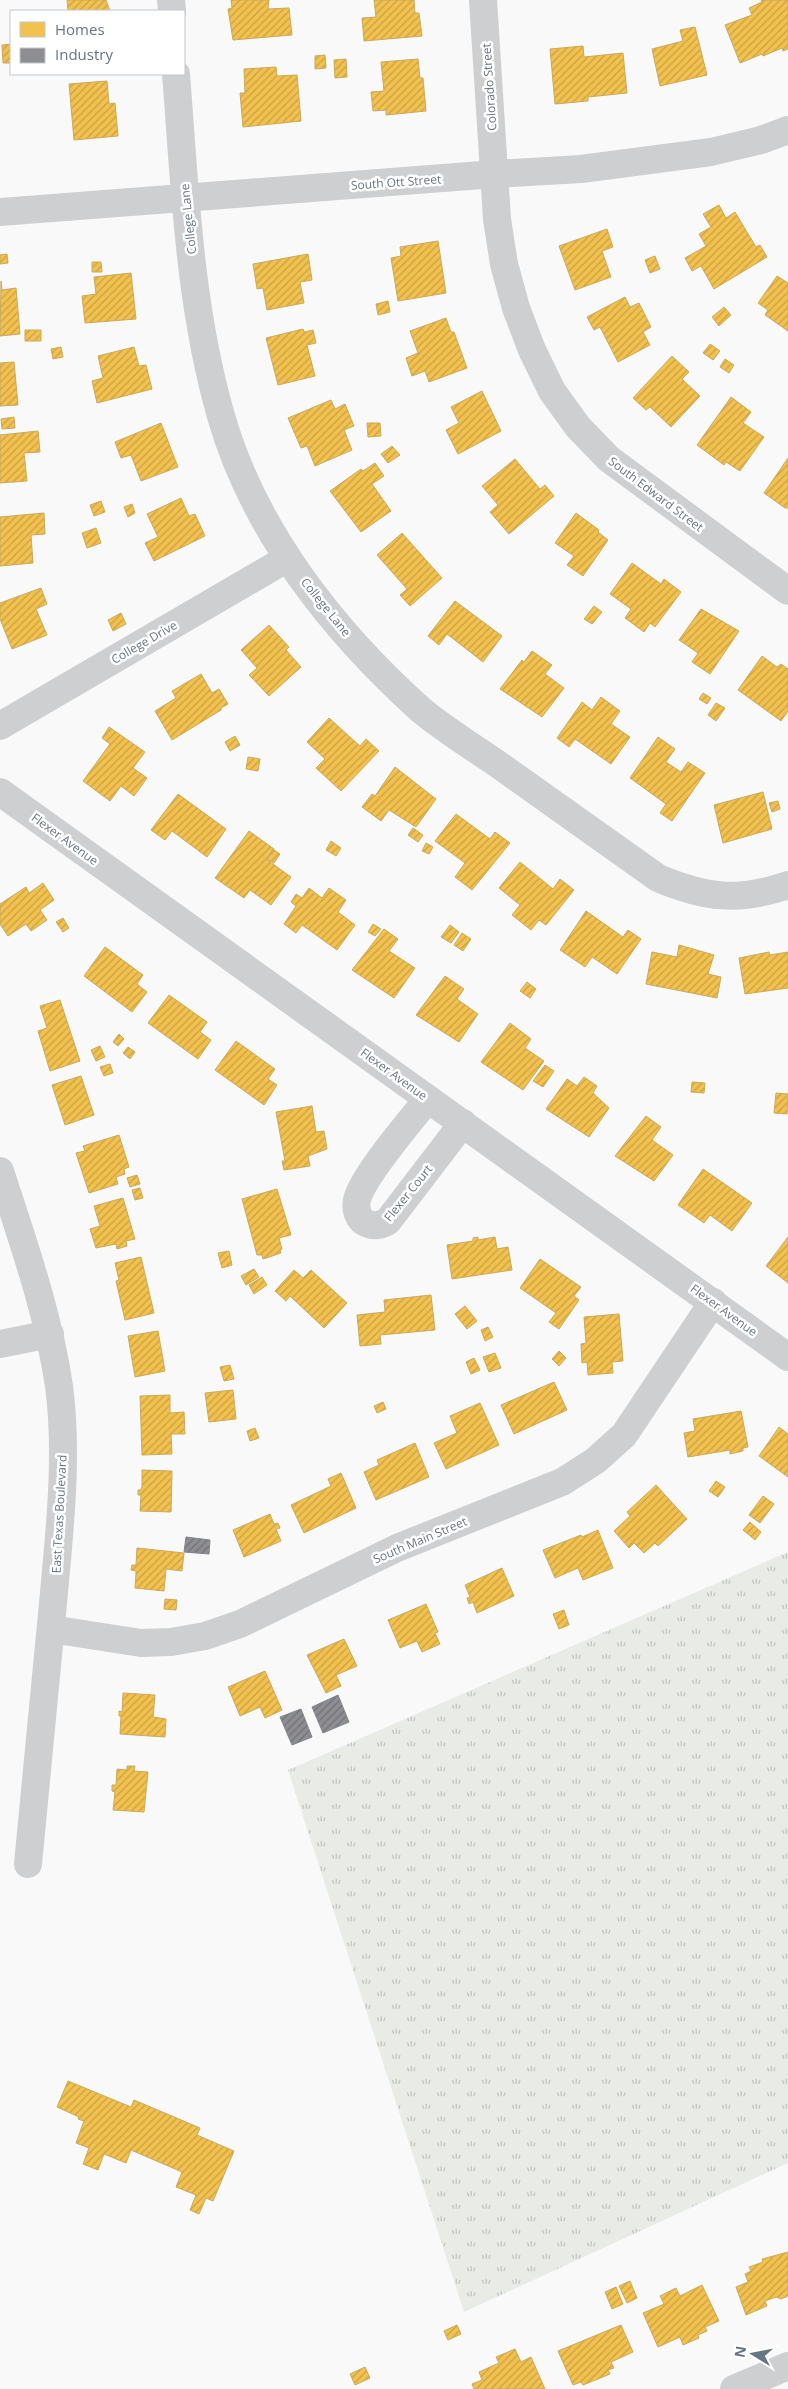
<svg xmlns="http://www.w3.org/2000/svg" width="788" height="2389" viewBox="0 0 788 2389" font-family="'Open Sans',sans-serif">
  <style>
    .grass { fill: url(#grass-tufts) }
    .homes { fill: url(#homes-hatch); stroke: #c8aa5e }
    .industry { fill: url(#industry-hatch); stroke: #81868e }
    .lines { fill: none; stroke-linecap: round; stroke-linejoin: round }
    .minor { stroke: #cecfd0; stroke-width: 28 }
    .tertiary { stroke: #cecfd0; stroke-width: 28 }
    .labels { text-anchor: middle; dominant-baseline: central; stroke-width: 5; stroke-linejoin: round; paint-order: stroke }
    .street-label { font-size: 12px; fill: #657683; stroke: #fff }
  </style>
  <defs>
    <pattern id="grass-tufts" width="24" height="20" patternUnits="userSpaceOnUse" patternTransform="scale(1.25)"><rect width="24" height="20" fill="#e8ebe6"/><path d="M3 7l-1-3M5 7V3M7 7l1-3M15 17l-1-3M17 17v-4M19 17l1-3" fill="none" stroke="#c0c3c0"/></pattern>
    <pattern id="homes-hatch" width="6" height="6" patternUnits="userSpaceOnUse" patternTransform="scale(1.25)"><rect width="6" height="6" fill="#f2c14e"/><path d="M-1 1l2-2M0 6l6-6M5 7l2-2" fill="none" stroke="#c8a146"/></pattern>
    <pattern id="industry-hatch" width="6" height="6" patternUnits="userSpaceOnUse" patternTransform="scale(1.25)"><rect width="6" height="6" fill="#8d8d92"/><path d="M-1 1l2-2M0 6l6-6M5 7l2-2" fill="none" stroke="#717277"/></pattern>
  </defs>
  <rect width="100%" height="100%" fill="#f9f9f9"/>
  <path class="grass" d="M788,1552V2163L464,2312L288,1770Z"/>
  <path class="homes" d="M67,0H106L110,11H68Z
    M231,0H269L268,9L289,8L292,35L233,40L228,9L232,8Z
    M374,0H414L415,13H419L422,36L364,41L362,18L376,17Z
    M761,0H788V49L783,51L782,48L763,56L762,54L740,63L725,25L752,15L749,8L762,2Z
    M695,27L707,75L660,86L652,49L683,41L680,30Z
    M11,44V63H3L2,45Z
    M583,46L584,57L623,53L627,93L588,97V101L555,104L550,49Z
    M325,55L326,68L315,69V56Z
    M346,59L347,77L335,78L334,60Z
    M418,59L420,78H423L426,111L386,115V110L373,111L371,92L384,91L381,62Z
    M276,67L277,76L297,75L301,121L243,127L240,93H245L244,69Z
    M107,81L109,104L115,103L118,136L74,140L69,84Z
    M719,205L726,218L735,212L756,247L760,245L767,257L714,289L701,266L692,271L685,258L706,246L699,234L711,227L703,214Z
    M607,229L613,247L602,251L611,277L575,290L559,246Z
    M438,241L446,293L398,301L391,258L401,256L400,247Z
    M7,254L8,263L0,264V255Z
    M308,254L312,280L300,282L304,303L267,310L263,288L257,289L253,264Z
    M655,256L660,269L650,273L645,260Z
    M92,262H101L102,272H92Z
    M131,273L136,319L85,323L82,296L96,294L94,277Z
    M777,276L788,283V331L765,315L768,310L758,303Z
    M1,281L2,290L16,288L20,334L0,336Z
    M625,297L630,307L639,303L651,327L643,332L650,345L618,362L600,327L594,330L587,317Z
    M388,301L390,312L378,315L376,304Z
    M724,307L731,315L719,326L712,317Z
    M446,318L451,332H454L467,368L429,382L425,371L412,376L406,358L418,353L410,331Z
    M303,329L304,332L313,330L316,343L307,345L315,376L278,385L266,338Z
    M25,330H41V341H25Z
    M710,344L720,351L713,360L703,353Z
    M61,347L63,357L53,359L51,349Z
    M134,347L139,366L146,365L152,389L97,403L92,381L103,378L98,356Z
    M672,356L689,372L682,379L700,396L671,427L650,407L646,410L633,398Z
    M725,359L734,365L729,373L720,367Z
    M14,362L18,405L0,406V363Z
    M482,391L501,431L458,454L446,430L459,423L451,407Z
    M731,397L751,412L743,423L764,437L740,471L726,462L724,465L697,445Z
    M331,400L335,409L345,404L354,426L344,430L352,450L315,466L307,446L301,448L288,418Z
    M14,417L15,428L2,429L1,419Z
    M161,423L178,467L141,481L131,455L121,458L115,442Z
    M367,423H380L381,436L368,437Z
    M38,431L40,452L24,453L27,481L0,483V435Z
    M392,446L400,455L388,463L381,454Z
    M788,458V508H785L764,493Z
    M515,459L540,489L545,485L554,496L509,534L490,512L498,505L482,486Z
    M375,463L384,476L372,484L391,511L361,532L330,491L361,469L363,471Z
    M181,498L189,516L195,514L205,536L154,561L145,543L158,537L147,514Z
    M101,501L105,512L94,516L90,505Z
    M132,504L135,513L128,517L124,507Z
    M44,513L45,534L31,535L33,563L0,566V517Z
    M576,513L599,530L598,532L608,540L583,576L567,565L574,556L555,543Z
    M96,528L101,543L87,548L82,533Z
    M402,533L442,578L410,606L400,595L407,589L377,555Z
    M632,563L661,584L664,579L681,592L655,627L650,623L644,632L625,618L631,609L610,594Z
    M41,588L47,604L36,609L47,635L12,649L0,619V603Z
    M455,601L502,636L483,662L447,634L439,645L428,636Z
    M594,606L602,612L592,624L584,619Z
    M701,609L739,631L710,674L692,662L698,653L679,640Z
    M121,613L126,624L113,631L108,620Z
    M269,625L289,647L286,650L301,667L269,696L249,675L257,668L241,650Z
    M532,651L552,665L545,674L564,688L542,717L500,689L522,660L524,662Z
    M762,656L777,667L781,664L788,669V711L781,721L738,690Z
    M201,674L212,693L219,689L228,704L221,708V710L172,740L155,711L176,698L172,691Z
    M703,693L711,698L707,704L699,699Z
    M601,697L620,711L611,724L630,737L611,764L575,739L569,747L557,738L582,702L592,710Z
    M716,703L725,708L716,721L708,715Z
    M329,718L360,746L366,739L379,751L341,791L316,768L325,759L307,742Z
    M109,727L145,752L133,768L147,778L134,796L121,786L110,801L83,781L110,744L102,738Z
    M235,736L240,745L230,751L225,742Z
    M658,737L675,749L666,762L681,772L688,762L705,773L672,821L660,813L666,804L630,778Z
    M248,757L260,759L258,771L246,769Z
    M395,767L436,799L416,827L389,810L381,821L362,807L372,794L375,796Z
    M763,792L772,829L723,843L714,805Z
    M178,794L226,829L207,857L172,831L165,840L151,830Z
    M778,801L780,809L772,812L769,803Z
    M456,814L490,839L495,832L510,843L472,890L455,877L465,863L435,841Z
    M413,828L423,835L418,842L408,835Z
    M249,831L274,849L266,859L291,877L271,905L250,890L244,898L215,878Z
    M331,841L341,848L336,856L326,850Z
    M426,843L433,847L429,854L422,851Z
    M273,849L280,854L274,863L267,859Z
    M520,862L553,889L560,879L574,890L546,925L539,920L531,930L512,915L520,905L499,888Z
    M43,883L54,900L40,910L47,920L31,931L26,924L8,936L0,924V904L26,887L29,893Z
    M309,888L322,898L329,888L346,900L338,912L355,925L337,950L302,925L296,933L284,924L296,906L291,902L296,894L302,898Z
    M586,911L623,937L628,930L641,939L617,974L592,957L585,967L560,950Z
    M63,918L69,928L63,932L56,922Z
    M373,924L381,929L375,936L368,932Z
    M450,925L459,932L451,943L441,937Z
    M384,929L398,939L389,951L415,968L394,998L352,970Z
    M462,933L471,939L463,951L454,945Z
    M679,945L714,955L708,974L721,977L717,998L646,984L652,952L677,957Z
    M105,947L143,975L137,984L147,992L132,1012L84,976Z
    M769,952L770,955L788,952V988L745,994L739,958Z
    M445,976L464,989L457,999L478,1014L459,1042L416,1015Z
    M527,982L536,989L530,998L520,991Z
    M169,995L207,1022L200,1032L211,1040L198,1059L148,1023Z
    M60,1000L80,1061L50,1071L38,1031L47,1028L40,1006Z
    M510,1023L531,1039L525,1048L544,1061L523,1090L481,1062Z
    M119,1034L124,1039L118,1046L113,1042Z
    M236,1041L275,1069L268,1079L277,1085L264,1105L215,1070Z
    M100,1046L105,1057L96,1061L91,1050Z
    M128,1047L135,1052L130,1059L123,1053Z
    M110,1064L113,1073L104,1076L100,1067Z
    M545,1065L554,1071L543,1087L533,1081Z
    M81,1076L94,1115L65,1125L52,1085Z
    M584,1077L597,1086L593,1093L609,1108L589,1137L546,1109L567,1079L577,1086Z
    M692,1082L705,1083L704,1093L691,1092Z
    M776,1093L788,1094L787,1114L774,1113Z
    M312,1106L316,1132L324,1131L327,1149L308,1156L310,1166L284,1170L282,1161H285L276,1112Z
    M646,1116L661,1127L652,1140L673,1155L654,1181L615,1156Z
    M119,1135L129,1167L124,1169L125,1174L116,1177L118,1184L89,1193L76,1153L85,1151L83,1146Z
    M703,1169L752,1203L732,1231L710,1215L704,1223L678,1205Z
    M137,1175L140,1184L130,1187L127,1178Z
    M140,1188L143,1198L135,1200L132,1190Z
    M277,1189L291,1235L279,1238L282,1249L280,1250L281,1253L263,1259L262,1255H257L242,1199Z
    M123,1198L135,1239L126,1241L127,1246L117,1249L116,1244L96,1248L90,1229L100,1226L94,1206Z
    M478,1237V1240L495,1237L497,1249L508,1247L512,1270L452,1279L447,1245L473,1241V1238Z
    M788,1237V1283L766,1266Z
    M229,1251L232,1265L222,1268L218,1253Z
    M141,1257L154,1313L125,1320L116,1281L119,1280L115,1263Z
    M540,1259L581,1287L574,1296L579,1300L559,1329L549,1322L556,1313L520,1288Z
    M254,1269L259,1277L246,1285L241,1276Z
    M294,1270L303,1278L311,1270L347,1303L324,1328L290,1296L286,1301L275,1291Z
    M262,1277L267,1285L254,1294L249,1285Z
    M431,1295L435,1330L380,1335L381,1344L360,1346L357,1315L385,1312L384,1300Z
    M465,1306L477,1321L467,1329L455,1314Z
    M619,1314L623,1361L612,1362L613,1373L588,1375L587,1362L582,1363L581,1344L586,1343L584,1317Z
    M488,1327L493,1337L485,1341L481,1330Z
    M158,1331L165,1371L135,1377L128,1336Z
    M559,1351L566,1358L559,1366L552,1359Z
    M495,1353L501,1368L489,1372L483,1357Z
    M474,1358L480,1370L471,1374L466,1362Z
    M230,1365L234,1379L224,1381L220,1367Z
    M554,1382L567,1410L514,1434L501,1405Z
    M233,1390L236,1419L209,1422L205,1393Z
    M170,1395V1413L184,1412L185,1434H171L172,1454L142,1455L140,1396Z
    M383,1402L386,1409L377,1413L374,1406Z
    M480,1403L499,1445L446,1469L434,1443L457,1433L450,1416Z
    M741,1411L748,1447L743,1448V1451L730,1454V1450L688,1457L684,1433L695,1431L693,1419Z
    M779,1427L788,1434V1477L759,1456Z
    M255,1428L259,1438L250,1441L247,1431Z
    M415,1443L429,1477L376,1500L364,1472L379,1465L377,1460Z
    M142,1470L172,1471L171,1512L140,1511L141,1495H138V1490H141L142,1486Z
    M341,1473L356,1508L304,1533L291,1505L331,1486L328,1479Z
    M716,1481L725,1487L718,1497L709,1491Z
    M656,1485L687,1519L658,1546L655,1543L644,1553L634,1543L629,1548L614,1531L630,1516L627,1512Z
    M763,1496L774,1504L760,1523L749,1515Z
    M270,1514L274,1524L278,1523L280,1528L276,1529L281,1541L244,1557L233,1530Z
    M750,1522L761,1532L755,1540L743,1530Z
    M598,1530L613,1568L583,1580L578,1568L555,1578L543,1550L581,1535L582,1537Z
    M137,1548L184,1553L182,1571L166,1569L164,1591L135,1588L136,1573V1571L131,1570L132,1565H136Z
    M502,1568L514,1596L477,1613L473,1602L469,1604L467,1598L470,1597L465,1585Z
    M165,1599L177,1600L176,1610L164,1609Z
    M426,1604L438,1632L435,1633L440,1644L422,1652L417,1641L400,1648L388,1620Z
    M564,1610L569,1625L559,1629L553,1614Z
    M344,1639L357,1666L336,1675L341,1686L326,1693L307,1655Z
    M265,1671L282,1710L265,1718L260,1707L240,1716L228,1687Z
    M123,1693L155,1695L153,1717L166,1719L165,1737L120,1734L121,1716H119V1711L122,1712Z
    M127,1766H135L134,1771L148,1772L144,1812L113,1810L115,1792L112,1791V1785H116L117,1769L127,1770Z
    M68,2081L131,2107L134,2100L200,2128L197,2135L234,2151L213,2201L206,2198L199,2214L190,2210L196,2195L176,2187L182,2172L131,2150L126,2163L104,2154L98,2170L83,2164L89,2148L76,2143L84,2121L78,2119L79,2117L57,2107Z
    M788,2252V2296L781,2299L776,2297L765,2301L767,2306L746,2315L736,2287L748,2282L745,2274L751,2271L749,2267L763,2262L762,2259Z
    M630,2281L637,2298L627,2303L619,2286Z
    M702,2285L719,2321L705,2327L707,2331L698,2335L699,2338L683,2345L680,2337L658,2347L643,2313L664,2304L660,2296L676,2288L680,2296Z
    M616,2287L623,2304L612,2309L605,2292Z
    M457,2325L461,2334L448,2340L444,2331Z
    M621,2325L633,2352L611,2362L614,2368L608,2370L610,2374L583,2385L581,2382L573,2385L558,2351Z
    M515,2349L521,2362L531,2357L545,2389H474L472,2384L482,2380L479,2372L499,2363L496,2357Z
    M365,2367L370,2378L355,2385L350,2374Z"/>
  <path class="industry" d="M186,1537L210,1540L209,1554L184,1552Z
    M338,1695L349,1722L323,1733L312,1707Z
    M301,1709L312,1737L292,1745L280,1717Z"/>
  <g class="lines">
    <path class="minor" d="M171,0L172,11
      M483,0L497,219L504,264L516,308L532,350L552,391L578,427L609,459L788,591
      M176,74C185,188 189,305 221,416C254,531 333,631 421,710C445,730 473,747 499,765C552,803 605,840 658,878C705,898 739,902 788,885
      M0,212L495,174L581,169L711,152L761,140L788,130
      M0,726L288,558
      M428,1099C411,1120 362,1177 357,1200C355,1209 358,1219 366,1223C374,1227 382,1225 388,1221L463,1123
      M0,1171C23,1242 48,1312 59,1386C68,1454 60,1526 54,1593C46,1684 37,1774 28,1864
      M0,1344L50,1334
      M51,1629L141,1643L171,1642L205,1636L240,1624L397,1548L562,1482L595,1461L624,1435L713,1302
      M734,2389L788,2366"/>
    <path class="tertiary" d="M0,792L788,1357"/>
  </g>
  <g class="labels">
    <g class="street-label">
      <text transform="translate(489 87) rotate(-94)">Colorado Street</text>
      <text transform="translate(396 182) rotate(-4)">South Ott Street</text>
      <text transform="translate(188 219) rotate(-96)">College Lane</text>
      <text transform="translate(656 494) rotate(37)">South Edward Street</text>
      <text transform="translate(326 607) rotate(51)">College Lane</text>
      <text transform="translate(144 642) rotate(-30)">College Drive</text>
      <text transform="translate(65 839) rotate(36)">Flexer Avenue</text>
      <text transform="translate(394 1074) rotate(36)">Flexer Avenue</text>
      <text transform="translate(408 1193) rotate(-51)">Flexer Court</text>
      <text transform="translate(724 1310) rotate(36)">Flexer Avenue</text>
      <text transform="translate(59 1514) rotate(-87)">East Texas Boulevard</text>
      <text transform="translate(420 1540) rotate(-23)">South Main Street</text>
    </g>
  </g>
  <rect x="10" y="10" width="175" height="65" fill="#ffffff" stroke="#c1c8cd"/>
  <rect x="20" y="22" width="25" height="15" fill="#f2c14e" stroke="#c1c8cd"/>
  <text x="55" y="35" font-size="15" fill="#657683">Homes</text>
  <rect x="20" y="48" width="25" height="15" fill="#8d8d92" stroke="#c1c8cd"/>
  <text x="55" y="60" font-size="15" fill="#657683">Industry</text>
  <g transform="translate(753 2354) rotate(280)" stroke="#ffffff" stroke-width="4" paint-order="stroke">
  <path d="M0-4L9 19L0 12L-9 19Z" fill="#657683"/>
  <text y="-8" font-size="14" font-weight="bold" text-anchor="middle" fill="#657683">N</text>
  </g>
</svg>
